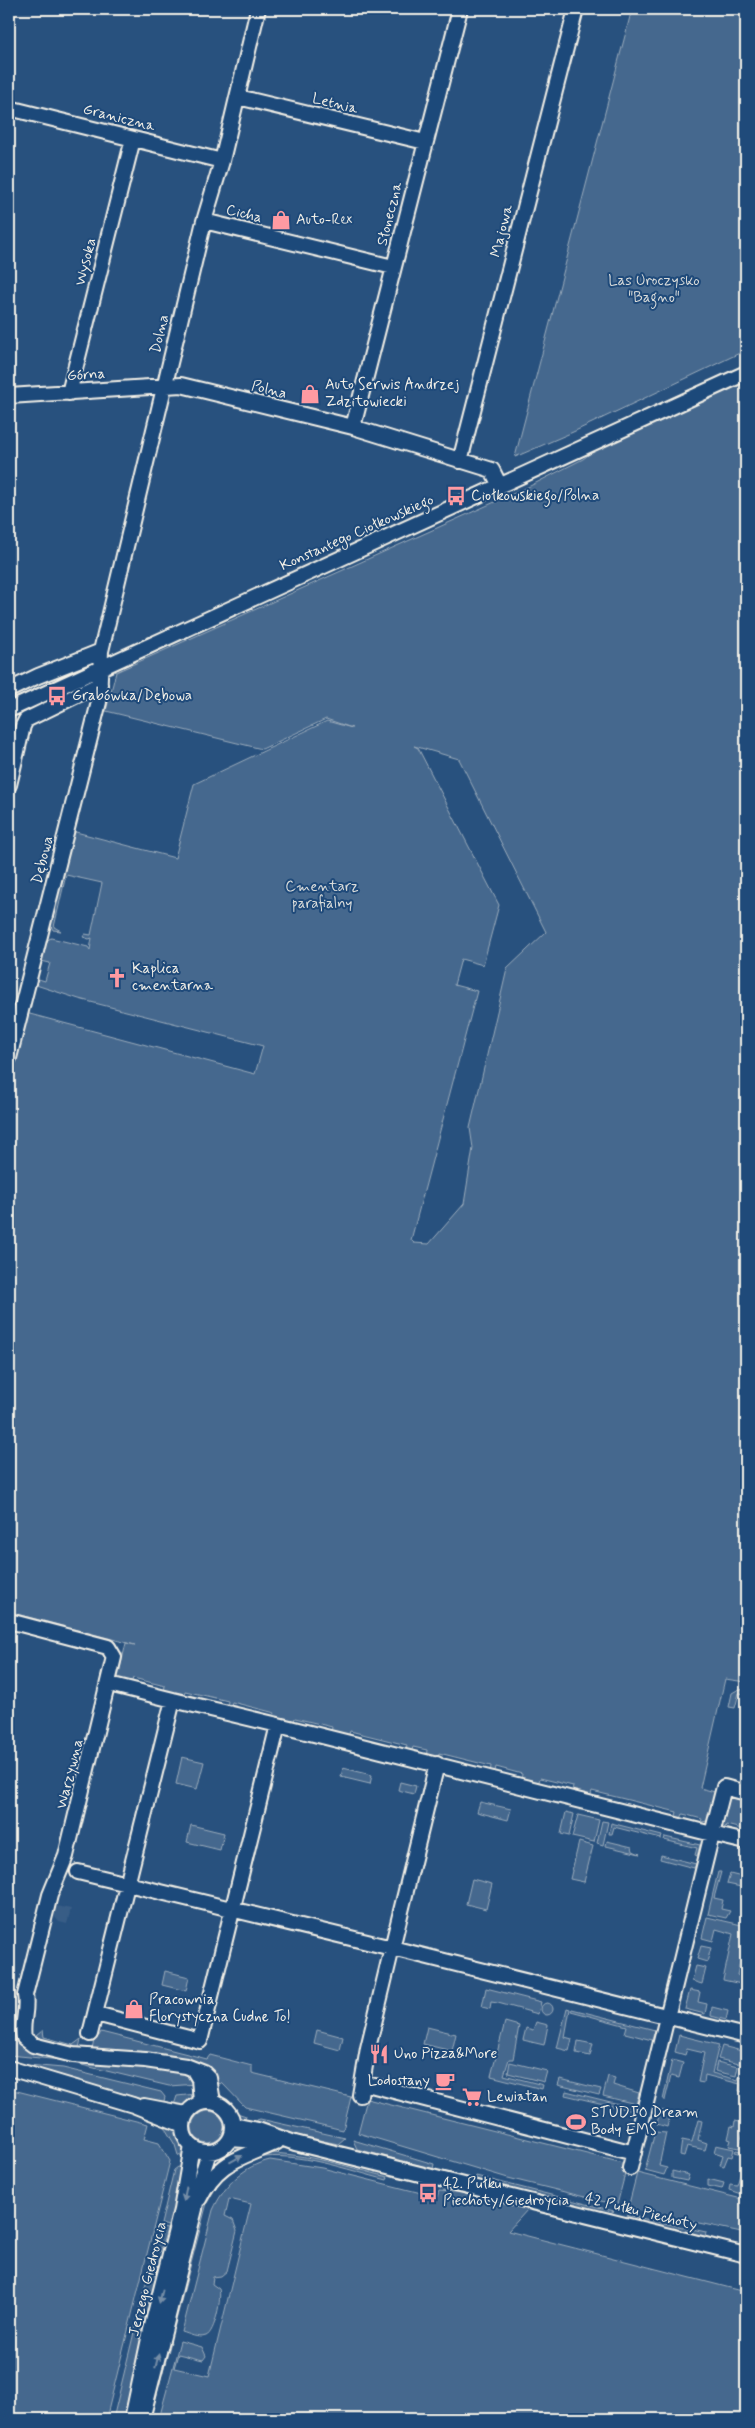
<svg xmlns="http://www.w3.org/2000/svg" width="755" height="2428" viewBox="0 0 755 2428" font-family="Mynerve,sans-serif">
  <style>
    .built { fill: #375d86 }
    .green { fill: #45688e; stroke: #9cacbb; fill-rule: evenodd }
    .lines { fill: none; stroke-linecap: round; stroke-linejoin: round }
    .minor-casing { stroke: #f4f1e8; stroke-width: 18 }
    .minor { stroke: #1f4a7a; stroke-width: 14 }
    .oneway { fill: #748da6 }
    .labels { text-anchor: middle; dominant-baseline: central; stroke-width: 4; stroke-linejoin: round; paint-order: stroke }
    .street-label { font-size: 15px; fill: #f4f1e8; stroke: #1f4a7a }
    .poi-label { font-size: 15px; fill: #f4f1e8; stroke: #1f4a7a; text-anchor: start }
    .park-label { font-size: 15px; fill: #dadcda; stroke: #1f4a7a }
  </style>
  <rect width="100%" height="100%" fill="#28517e"/>
  <filter id="ink" filterUnits="userSpaceOnUse"><feTurbulence type="fractalNoise" baseFrequency=".02" numOctaves="2"/><feDisplacementMap in="SourceGraphic" scale="10" xChannelSelector="R" yChannelSelector="G"/><feConvolveMatrix kernelMatrix="1 2 1 2 8 2 1 2 1" color-interpolation-filters="sRGB"/></filter>
  <g filter="url(#ink)">
    <path class="built" d="M56,1906L71,1909L67,1924L59,1922L54,1916Z"/>
    <path class="green" d="M632,9H746V350L573,432L515,457Z
      M746,381V626L743,625L746,627V1682L725,1679L700,1788L715,1792L708,1821L701,1822L702,1819L683,1814L680,1821L675,1820L677,1812L592,1791L590,1798L572,1794L573,1786L540,1778L538,1785L521,1781L522,1774L496,1767L494,1775L490,1773L491,1766L439,1753L437,1760L426,1758L427,1750L413,1747L411,1753L406,1752L407,1745L350,1731L348,1737L331,1733L332,1727L295,1718L293,1724L273,1719L275,1713L232,1702L230,1708L227,1707L228,1701L185,1691L183,1697L164,1692L165,1686L133,1678L131,1684L117,1682L126,1643L135,1645L9,1612V1077L26,1013L255,1074L263,1046L79,999L33,984L35,978L45,981L50,963L41,961L46,941L51,938L88,947L90,950L92,938L89,939L83,937L85,934L91,935L102,883L66,875L54,927L61,931L53,930L50,924L72,831L175,858L194,784L327,721L352,728L326,719L262,749L106,711L116,672L526,488L583,459L600,446ZM414,746L459,759L546,932L507,969L470,1128L473,1148L464,1204L429,1244L414,1243L411,1240L477,991L454,985L461,959L483,965L499,905L418,748Z
      M739,1689L746,1691V1694L739,1693L735,1708L729,1707L732,1693Z
      M182,1757L204,1762L197,1789L176,1784Z
      M343,1768L372,1775L370,1784L341,1777Z
      M400,1782L416,1786L414,1794L398,1790Z
      M730,1794L746,1797V1830L726,1825L725,1828L722,1826Z
      M480,1802L511,1809L508,1820L477,1812Z
      M566,1812L574,1814L569,1836L561,1834Z
      M578,1815L599,1820L594,1842L572,1837Z
      M602,1821L608,1822L603,1845L597,1843Z
      M611,1823L662,1836L661,1839L614,1827L612,1834H609Z
      M191,1825L224,1833L220,1850L187,1842Z
      M665,1837L700,1845L697,1856L695,1855L697,1848L664,1840Z
      M607,1841L632,1847L633,1851L640,1854L606,1846Z
      M579,1842L593,1846L584,1882L570,1879Z
      M661,1855L696,1864L694,1868L660,1859Z
      M718,1872H721L714,1898L723,1900L721,1909L730,1911L726,1918L708,1914Z
      M730,1874L746,1878V1888L727,1884Z
      M472,1879L492,1884L486,1909L466,1904Z
      M707,1917L746,1926V1936L737,1975L746,1978V1985L723,1980L733,1934L716,1929L713,1941L702,1938Z
      M701,1946L711,1948L707,1962L697,1959Z
      M696,1966L706,1968L702,1984L692,1981Z
      M165,1971L189,1977L186,1991L162,1985Z
      M486,1988L541,2002L538,2014L498,2003L491,2002L490,2009L482,2007Z
      M690,1990L700,1992L698,2002L707,2004L705,2014L685,2009Z
      M541 2009a6 6 0 1 1 12 0a6 6 0 1 1-12 0Z
      M712,2007L728,2011L726,2020L711,2016Z
      M567,2008L570,2009L565,2037L572,2039L569,2051L557,2048Z
      M572,2009L655,2030L652,2040L625,2033L627,2026L571,2011Z
      M9,2022L16,2026L19,2043L26,2048L143,2064L189,2073L197,2084L169,2086L61,2060L9,2055Z
      M505,2022L519,2026L513,2059H509L504,2075L543,2085L542,2089L491,2076Z
      M536,2022L548,2025L544,2045L523,2040L526,2028L533,2030Z
      M427,2027L456,2034L452,2051L423,2044Z
      M43,2030L44,2037L73,2045L81,2039L79,2048L35,2037Z
      M317,2030L343,2037L340,2050L314,2043Z
      M101,2032L207,2059L210,2055L252,2066V2073L351,2097L343,2130L245,2107L223,2084L217,2083C212,2049 119,2051 92,2050L95,2035L99,2036Z
      M679,2035L719,2045L712,2073L738,2080L739,2077L746,2078L743,2092L739,2091L740,2084L705,2075L704,2083L698,2082L704,2053L687,2049L685,2055L675,2052Z
      M578,2041L593,2044L590,2056L576,2053Z
      M722,2046L742,2051L739,2064L718,2059Z
      M672,2060L683,2063L679,2078L671,2076L665,2100H663Z
      M510,2062L547,2071L544,2082L508,2073Z
      M717,2062L738,2067L736,2076L715,2071Z
      M16,2064L63,2068L161,2092L165,2097L163,2105Z
      M608,2076L615,2078L613,2085L639,2093L636,2104L603,2096Z
      M560,2079L601,2089L599,2095L558,2085Z
      M9,2089L148,2124L144,2139L159,2143L170,2161L106,2419H9Z
      M566,2091L635,2108L634,2111L565,2095Z
      M216,2093L220,2094L237,2113L246,2116L244,2123L237,2118Z
      M197,2094L186,2105L173,2108L177,2096Z
      M367,2099L623,2163L622,2169L626,2170L617,2205L508,2178L358,2133Z
      M660,2110L682,2115L681,2118L670,2115L667,2127L657,2124Z
      M192 2127a16 16 0 1 1 32 0a16 16 0 1 1-32 0Z
      M260,2119L345,2138L338,2144L255,2126L257,2120Z
      M698,2120L702,2121L698,2140L707,2143L705,2150L687,2146L684,2156L680,2155L682,2140L692,2142Z
      M735,2121L745,2123L739,2148L729,2146L731,2140L728,2139L731,2126L734,2127Z
      M167,2124C181,2132 185,2145 187,2159L178,2155L175,2145L166,2130Z
      M655,2132L666,2133L659,2166L667,2168L664,2175L645,2170Z
      M353,2140L434,2164L433,2169L357,2149Z
      M237,2145L241,2146L242,2152L216,2169L208,2164L216,2155Z
      M716,2145L734,2149L732,2157L728,2156L724,2166L720,2165L723,2155L714,2152Z
      M736,2150L746,2152L744,2195L729,2190L730,2184L737,2185L746,2155L735,2152Z
      M264,2153C306,2153 348,2167 388,2177L387,2180C348,2170 297,2151 257,2158Z
      M270,2160L322,2168L437,2197L439,2191L466,2193L528,2209L508,2231L746,2292V2419H159L180,2341L202,2347L206,2356L203,2360L178,2354L174,2368L209,2376L251,2204L229,2199L225,2216L233,2220L237,2231L227,2271L221,2276L213,2277L212,2284L219,2289C222,2297 215,2333 206,2336C198,2339 189,2334 182,2332L213,2210C224,2186 243,2166 270,2160Z
      M178,2167L185,2169L175,2215H171L168,2226L161,2224L174,2170Z
      M672,2171L689,2175L687,2181L672,2178Z
      M637,2173L746,2200V2233L628,2208Z
      M476,2176L614,2211L608,2214L475,2180Z
      M708,2179L724,2183L722,2189L708,2186Z
      M214,2181L218,2184L207,2203L174,2328L173,2323L201,2208Z
      M627,2215L706,2232L705,2238L628,2219Z
      M160,2227L167,2229L160,2252L154,2251Z
      M153,2254L165,2259L129,2419H113Z
      M171,2342L150,2419H147L167,2346Z"/>
    <g class="lines">
      <defs>
        <path id="minor" d="M238,97L425,142
          M9,108L222,161
          M204,221L393,267
          M69,393L133,139
          M9,396L181,385L353,427L492,470L500,486
          M353,427L460,9
          M460,461L576,9
          M9,690L38,676L101,651
          M9,710L746,373
          M9,785L23,726L26,720L100,684
          M9,1058L99,702L101,651L204,221L222,161L258,9
          M9,1621L108,1647L114,1657L66,1856L50,1895L25,1995C28,2012 21,2022 24,2038L33,2045L73,2055L145,2060L186,2066L204,2073L209,2078L213,2102
          M117,1686L173,1700
          M278,1725L712,1834L724,1787L746,1793
          M437,1764L392,1948L746,2036
          M78,1872L392,1948L368,2048L360,2095
          M90,2034L173,1700L278,1725L200,2041L96,2014
          M9,2068L133,2105L183,2125
          M193,2069L199,2079L201,2102
          M363,2083L634,2153
          M183 2127a25 25 0 1 1 50 0a25 25 0 1 1-50 0Z
          M144,2106L186,2114
          M233,2125L258,2130L295,2143L746,2255
          M230,2139L272,2142
          M630,2168L712,1834L746,1842
          M199,2199C219,2159 241,2159 277,2142
          M132,2419L150,2334L181,2210L192,2146
          M142,2419L195,2209L198,2187L209,2152"/>
      </defs>
      <use href="#minor" class="minor-casing"/>
      <use href="#minor" class="minor"/>
    </g>
    <defs><path id="oneway-solid" d="M-6-.8H1V-3.2L6.5 0L1 3.2V.8H-6Z" transform="scale(1.25)"/></defs>
    <g class="oneway">
      <use href="#oneway-solid" transform="translate(236 2159) rotate(-29)"/>
      <use href="#oneway-solid" transform="translate(185 2194) rotate(102)"/>
      <use href="#oneway-solid" transform="translate(161 2296) rotate(104)"/>
      <use href="#oneway-solid" transform="translate(157 2361) rotate(-76)"/>
    </g>
  </g>
  <defs>
    <symbol id="shop-bare" viewBox="-9 -9 18 18"><path d="M-5-2.5h2.3a2.7 3.5 0 0 1 5.4 0H5L5.5 6h-11ZM-1.5-2.5h3a1.5 2.3 0 0 0-3 0Z" fill="#ff9aa2" stroke="#1f4a7a" stroke-width="2.5" paint-order="stroke"/></symbol>
    <symbol id="bus-bare" viewBox="-9 -9 18 18"><path d="M-5-6H5V4H4V6H2V4H-2V6H-4V4H-5ZM-3.5-4V0h7V-4ZM-3.5 1.2v1.5H-2V1.2ZM2 1.2v1.5H3.5V1.2Z" fill="#ff9aa2" stroke="#1f4a7a" stroke-width="2.5" paint-order="stroke"/></symbol>
    <symbol id="church-bare" viewBox="-9 -9 18 18"><path d="M-1.2-6h2.4v3.5h3.3v2.4h-3.3V6h-2.4V-.1h-3.3v-2.4h3.3Z" fill="#ff9aa2" stroke="#1f4a7a" stroke-width="2.5" paint-order="stroke"/></symbol>
    <symbol id="restaurant-bare" viewBox="-9 -9 18 18"><path d="M-5-6h1v4h1v-4h1v4h1v-4h1v5L-1.5 .5V6h-2V.5L-5-1ZM5-6V6H3V1.5H1.5Q1.5-4 5-6Z" fill="#ff9aa2" stroke="#1f4a7a" stroke-width="2.5" paint-order="stroke"/></symbol>
    <symbol id="cafe-bare" viewBox="-9 -9 18 18"><path d="M-5.5-4.5H6V0H3Q3 3.5 0 3.5H-2.5Q-5.5 3.5-5.5 0ZM3-3.2v2h1.7v-2ZM-6 4.5H4V6H-6Z" fill="#ff9aa2" stroke="#1f4a7a" stroke-width="2.5" paint-order="stroke"/></symbol>
    <symbol id="supermarket-bare" viewBox="-9 -9 18 18"><path d="M-6-5.5h2.5l.6 2H6L4.5 2H-2.5L-4.4-4H-6ZM-1.5 3.2a1.3 1.3 0 1 0 .1 0ZM3 3.2a1.3 1.3 0 1 0 .1 0Z" fill="#ff9aa2" stroke="#1f4a7a" stroke-width="2.5" paint-order="stroke"/></symbol>
    <symbol id="stadium-bare" viewBox="-9 -9 18 18"><path d="M0-5a6.5 5 0 1 0 0 10a6.5 5 0 1 0 0-10ZM-3.5-1.8h7v3.6h-7Z" fill="#ff9aa2" stroke="#1f4a7a" stroke-width="2.5" paint-order="stroke"/></symbol>
  </defs>
  <g fill-rule="evenodd">
    <use href="#shop-bare" x="267" y="206" width="28" height="28"/>
    <use href="#shop-bare" x="296" y="380" width="28" height="28"/>
    <use href="#bus-bare" x="442" y="482" width="28" height="28"/>
    <use href="#bus-bare" x="43" y="682" width="28" height="28"/>
    <use href="#church-bare" x="103" y="964" width="28" height="28"/>
    <use href="#shop-bare" x="120" y="1995" width="28" height="28"/>
    <use href="#restaurant-bare" x="365" y="2040" width="28" height="28"/>
    <use href="#cafe-bare" x="431" y="2067" width="28" height="28"/>
    <use href="#supermarket-bare" x="458" y="2083" width="28" height="28"/>
    <use href="#stadium-bare" x="562" y="2108" width="28" height="28"/>
    <use href="#bus-bare" x="414" y="2179" width="28" height="28"/>
  </g>
  <g class="labels">
    <g class="street-label">
      <text transform="translate(335 104) rotate(14)">Letnia</text>
      <text transform="translate(119 118) rotate(14)">Graniczna</text>
      <text transform="translate(244 214) rotate(14)">Cicha</text>
      <text transform="translate(390 214) rotate(-76)">Słoneczna</text>
      <text transform="translate(502 231) rotate(-76)">Majowa</text>
      <text transform="translate(86 262) rotate(-76)">Wysoka</text>
      <text transform="translate(160 334) rotate(-77)">Dolna</text>
      <text transform="translate(86 375) rotate(-4)">Górna</text>
      <text transform="translate(269 390) rotate(14)">Polna</text>
      <text transform="translate(357 533) rotate(-24)">Konstantego Ciołkowskiego</text>
      <text transform="translate(43 860) rotate(-76)">Dębowa</text>
      <text transform="translate(70 1774) rotate(-76)">Warzywna</text>
      <text transform="translate(641 2212) rotate(14)">42 Pułku Piechoty</text>
      <text transform="translate(148 2279) rotate(-76)">Jerzego Giedroycia</text>
    </g>
    <g class="poi-label">
      <text x="296" y="220">Auto-Rex</text>
      <text x="325" y="385">Auto Serwis Andrzej<tspan x="325" dy="17">Zdzitowiecki</tspan></text>
      <text x="471" y="496">Ciołkowskiego/Polna</text>
      <text x="72" y="696">Grabówka/Dębowa</text>
      <text x="132" y="969">Kaplica<tspan x="132" dy="17">cmentarna</tspan></text>
      <text x="149" y="2000">Pracownia<tspan x="149" dy="17">Florystyczna Cudne To!</tspan></text>
      <text x="394" y="2054">Uno Pizza&amp;More</text>
      <text x="430" y="2081" text-anchor="end">Lodostany</text>
      <text x="487" y="2097">Lewiatan</text>
      <text x="591" y="2113">STUDIO Dream<tspan x="591" dy="17">Body EMS</tspan></text>
      <text x="443" y="2184">42. Pułku<tspan x="443" dy="17">Piechoty/Giedroycia</tspan></text>
    </g>
    <g class="park-label">
      <text x="654" y="281">Las Uroczysko<tspan x="654" dy="17">"Bagno"</tspan></text>
      <text x="322" y="887">Cmentarz<tspan x="322" dy="17">parafialny</tspan></text>
    </g>
  </g>
  <rect width="755" height="2428" fill="none" stroke="#1f4a7a" stroke-width="30"/>
  <rect x="15" y="15" width="725" height="2398" fill="none" stroke="#f4f1e8" stroke-width="2" filter="url(#ink)"/>
</svg>
